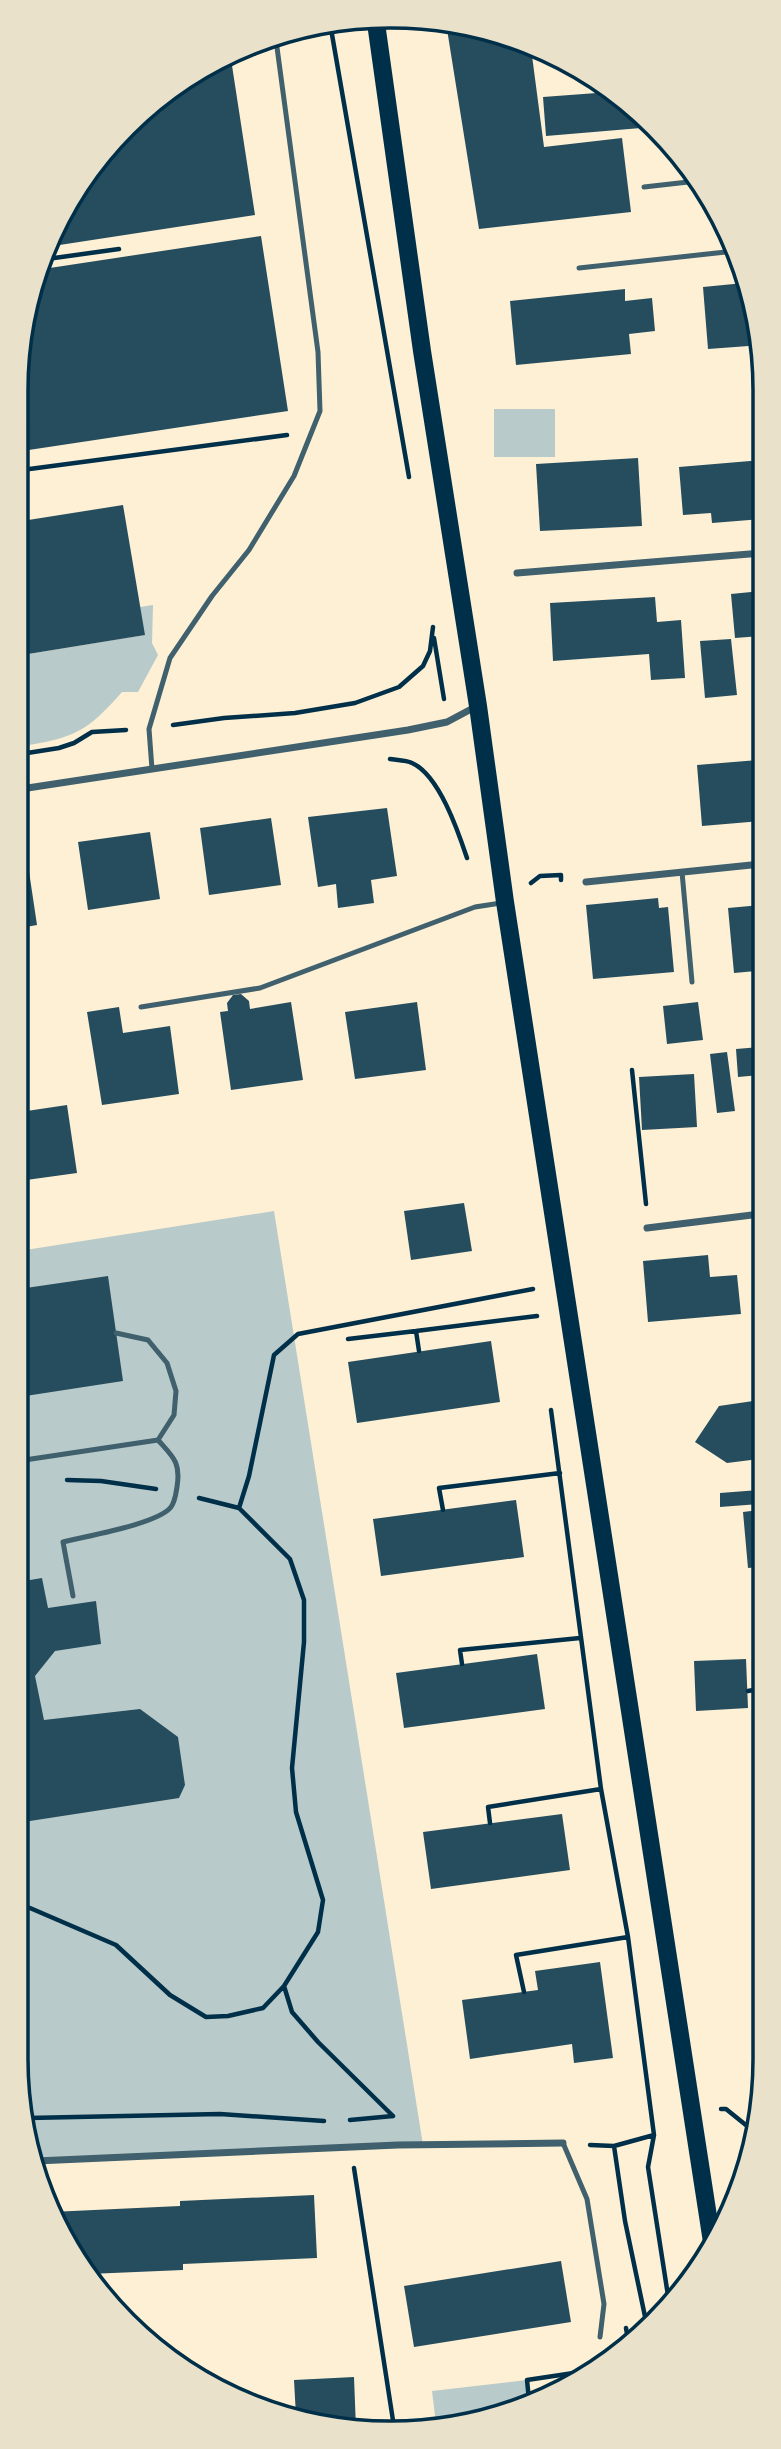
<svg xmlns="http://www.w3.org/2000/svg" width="781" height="2449" viewBox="0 0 781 2449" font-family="Cabin,sans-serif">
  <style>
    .green { fill: #b9caca }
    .building { fill: #264d5e }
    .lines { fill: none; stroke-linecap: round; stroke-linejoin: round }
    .path { stroke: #003049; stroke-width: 4.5 }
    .service { stroke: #3f606c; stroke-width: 5 }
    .minor { stroke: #3f606c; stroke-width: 7 }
    .primary { stroke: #003049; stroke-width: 18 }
    .rim { fill: none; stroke: #003049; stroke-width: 3.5 }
  </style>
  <rect width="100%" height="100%" fill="#fdf0d5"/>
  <path class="green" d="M494,409H555V457H494Z
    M153,605L152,643L158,655L138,692H122C88,731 73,739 21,746L22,655L144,635L140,607Z
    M274,1211L423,2145L36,2161L16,2058L19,1251Z
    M527,2380L529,2400L488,2420L436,2424L432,2391Z"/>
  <path class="building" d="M446,23H464L531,48L544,147L622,138L631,212L479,229Z
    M231,59L255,215L53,246L79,182L183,79Z
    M610,92L653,127L546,136L543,97Z
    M261,236L288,411L22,451L23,317L43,269Z
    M744,283L762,345L708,349L703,287Z
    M625,289V301L652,298L655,331L629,334L631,354L516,365L510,301Z
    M638,458L642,526L540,531L536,464Z
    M762,460V519L712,523L711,513L683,515L679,467Z
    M123,505L145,635L22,655V521Z
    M761,591V636L735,638L731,594Z
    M655,597L657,622L681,620L685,678L651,680L649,654L553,661L550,603Z
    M731,639L737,695L705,698L700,641Z
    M758,760L761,821L702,826L697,765Z
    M387,808L397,876L371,880L374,903L338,908L336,884L318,887L308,817Z
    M271,818L281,885L209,895L200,828Z
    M150,832L160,899L88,910L78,842Z
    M27,858L37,925L20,928L21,859Z
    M658,898L659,908L668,907L674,972L593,979L586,905Z
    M761,905V949L754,950L756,971L734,973L728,908Z
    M241,994L249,1001L250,1009L291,1002L303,1080L231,1090L220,1012L228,1011L227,1003L233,995Z
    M417,1002L426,1070L355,1079L345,1012Z
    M698,1002L703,1040L667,1044L663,1006Z
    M119,1007L123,1033L170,1026L179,1094L102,1105L87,1012Z
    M760,1047V1075L738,1077L736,1049Z
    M727,1052L735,1111L717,1113L710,1054Z
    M694,1074L697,1127L642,1130L639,1077Z
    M67,1105L77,1173L19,1181L20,1112Z
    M464,1203L472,1251L411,1260L404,1211Z
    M708,1255L710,1277L737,1275L741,1314L648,1322L643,1261Z
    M108,1276L123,1381L19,1397V1289Z
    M491,1341L500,1402L357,1423L348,1362Z
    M760,1400L759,1459L727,1463L695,1442L719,1406Z
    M759,1490V1504L720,1507V1493Z
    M516,1500L524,1557L381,1576L373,1519Z
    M759,1510V1567L748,1568L743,1512Z
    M42,1578L48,1608L96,1601L101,1644L55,1651L35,1676L44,1720L140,1709L178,1737L185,1785L179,1798L17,1823L18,1582Z
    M537,1654L545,1709L404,1728L396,1673Z
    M746,1659L748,1708L696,1711L694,1661Z
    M562,1814L570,1870L431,1889L423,1832Z
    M600,1962L613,2058L574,2063L572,2044L470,2059L462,2000L538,1990L535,1971Z
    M314,2195L317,2258L183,2264V2270L89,2274L51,2212L180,2206V2201Z
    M561,2261L571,2322L414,2347L404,2286Z
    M354,2377L356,2429L342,2430L296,2416L294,2380Z"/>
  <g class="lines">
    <path class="path" d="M330,23L409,477
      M47,259L119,249
      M22,470L287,435
      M434,638L444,699
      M173,725L224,718L295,713L355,703L399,687L423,666L430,651L433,627
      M21,754L59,748L74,743L92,732L126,730
      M390,759C396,760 406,760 412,763C439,775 458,831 467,858
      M531,883L540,876L561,875V880
      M632,1070L646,1204
      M348,1339L416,1331
      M419,1351L416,1331L537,1316
      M551,1410L601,1789L628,1937L654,2135L648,2167L669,2302
      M67,1480L101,1481L156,1489
      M199,1498L239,1508
      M443,1510L439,1488L560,1473
      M462,1664L460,1650L580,1638
      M748,1691L759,1689
      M490,1823L488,1807L601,1789
      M16,1906L30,1908L116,1945L170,1995L206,2017L228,2016L263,2008L284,1986L292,2012L318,2042L393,2116
      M284,1986L318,1932L323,1900L296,1812L292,1768L304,1642V1600L290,1559L239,1508L249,1476L274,1355L298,1334L533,1289
      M524,1992L516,1955L628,1937
      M721,2109H726L757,2134
      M28,2118L220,2114L324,2121
      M350,2120L393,2116
      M590,2145L614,2146L654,2135
      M614,2146L625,2221L647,2326
      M354,2168L394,2427
      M626,2328L629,2345
      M529,2400L527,2380L587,2371"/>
    <path class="service" d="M644,187L697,181
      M579,268L735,251
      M152,769L149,729L170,658L212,596L249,550L294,476L320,411L318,352L276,40
      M682,872L692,982
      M141,1007L260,988L475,907L501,903
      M116,1333L148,1340L167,1363L176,1391L174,1415L158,1440
      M18,1461L158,1440C173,1457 181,1462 177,1487C176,1493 175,1502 171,1507C158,1524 86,1536 63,1542L73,1596
      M563,2143L587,2199L604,2304L600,2337"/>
    <path class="minor" d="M517,573L762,553
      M21,789L408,730L447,722L477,706
      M586,882L761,864
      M647,1228L760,1214
      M36,2161L398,2145L563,2143"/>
    <path class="primary" d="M376,23L422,351L478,706L505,902L712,2242"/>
  </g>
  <path d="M0 0H781V2449H0ZM390 28H391A362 362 0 0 1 753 390V2059A362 362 0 0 1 391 2421H390A362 362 0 0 1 28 2059V390A362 362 0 0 1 390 28Z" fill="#e9e1ca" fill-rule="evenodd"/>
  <path class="rim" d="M390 28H391A362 362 0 0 1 753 390V2059A362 362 0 0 1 391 2421H390A362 362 0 0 1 28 2059V390A362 362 0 0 1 390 28Z"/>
</svg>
